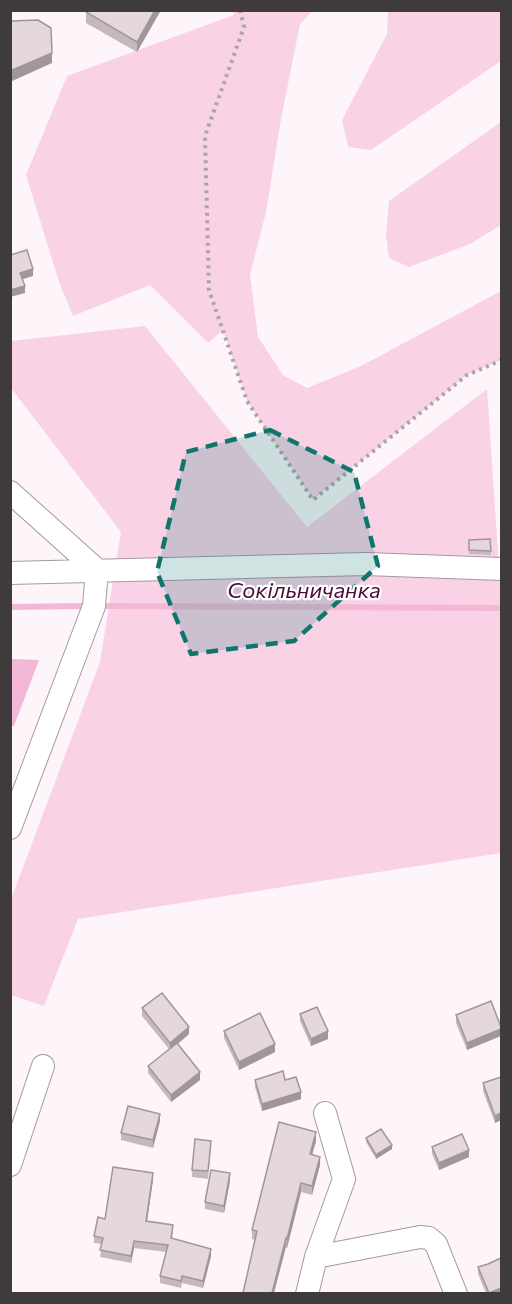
<svg xmlns="http://www.w3.org/2000/svg" width="512" height="1304" viewBox="0 0 512 1304" font-family="Commissioner,sans-serif">
  <style>
    .green { fill: #f9d2e6 }
    .water { fill: #f2b8d6 }
    .lines { fill: none; stroke-linecap: round; stroke-linejoin: round }
    .stream { stroke: #f2b8d6; stroke-width: 6 }
    .minor-casing { stroke: #a699a0; stroke-width: 24 }
    .path { stroke: #aca5a8; stroke-width: 4; stroke-dasharray: 3 4.5; stroke-linecap: butt }
    .minor { stroke: #fff; stroke-width: 22 }
    .wall { fill: #c5b9bf }
    .shaded-wall { fill: #a0969b }
    .building { fill: #e5d7de; stroke: #a0969b; stroke-width: 1.5 }
    .marked { fill: #0f766e; fill-opacity: 0.2; stroke: #0f766e; stroke-width: 4.5; stroke-dasharray: 12 8; stroke-linejoin: round }
    .labels { text-anchor: middle; dominant-baseline: central; stroke-width: 4.5; stroke-linejoin: round; paint-order: stroke }
    .water-label { font-size: 22px; font-style: italic; fill: #4d0b36; stroke: #fff }
  </style>
  <rect width="100%" height="100%" fill="#fdf5f9"/>
  <path class="green" d="M233,11H312L300,24L281,119L266,212L250,275L258,337L283,375L307,388L361,366L501,291V360L467,375L313,500L247,401L223,330L208,343L150,285L73,316L59,282L26,175L67,76L234,15Z
    M388,11H501V61L371,150L348,147L342,120L387,34Z
    M501,122V225L470,244L409,267L389,258L386,236L389,201Z
    M145,326L307,527L487,389L502,613L501,853L78,919L44,1006L11,995L10,902L100,662L121,532L11,388V341Z"/>
  <path class="water" d="M11,659L39,660L14,726H11Z"/>
  <g class="lines">
    <path class="stream" d="M107,606L502,608
      M10,607L82,606"/>
    <defs>
      <path id="minor" d="M10,492L97,570
        M10,573L366,564L502,569
        M10,828L94,606L97,570
        M10,1165L43,1066
        M316,1257L420,1237L429,1238L436,1244L456,1294
        M307,1294L316,1257L344,1179L325,1113"/>
    </defs>
    <use href="#minor" class="minor-casing"/>
    <path class="path" d="M240,10L244,27L205,136L209,290L247,401L313,500L467,375L502,360"/>
    <use href="#minor" class="minor"/>
  </g>
  <path class="wall" d="M161,10L137,52L86,23V12Z
    M469,540L491,551V555L469,554Z
    M142,1008L189,1034L178,1044L200,1080L171,1102L148,1073V1066L169,1049L142,1016Z
    M300,1014L328,1039L311,1046L300,1021Z
    M456,1015L501,1027L467,1050L456,1023Z
    M224,1031L275,1052L239,1070L224,1038Z
    M501,1077V1120L495,1123L483,1091V1083Z
    M255,1080H285L301,1099L262,1111L255,1087Z
    M160,1121L153,1148L121,1140V1133Z
    M366,1138L392,1149L376,1159L366,1142Z
    M316,1141L312,1154L320,1165L312,1195L301,1192L287,1248L252,1239V1230Z
    M432,1147L469,1157L439,1170L432,1154Z
    M211,1148L208,1179L192,1177V1170Z
    M153,1180L147,1221L173,1232L172,1239L211,1256L203,1288L182,1283L181,1288L160,1283V1276L166,1252L134,1248L131,1263L100,1257L102,1244L94,1243V1236L105,1219Z
    M230,1181L224,1213L205,1209V1202Z
    M488,1264L501,1293H486L478,1274V1267Z"/>
  <path class="shaded-wall" d="M155,10H161L137,52V42Z
    M52,53V63L10,82V71Z
    M33,269V276L20,280V273Z
    M25,286V293L10,297V290Z
    M189,1027V1034L170,1050V1043Z
    M501,1029V1036L467,1050V1043Z
    M328,1031V1039L311,1046V1039Z
    M275,1044V1052L239,1070V1062Z
    M200,1072V1080L171,1102V1095Z
    M301,1092V1099L262,1111V1104Z
    M501,1113V1120L495,1123V1116Z
    M160,1114V1121L153,1148V1140Z
    M316,1132V1141L310,1163V1154Z
    M392,1145V1149L376,1159V1155Z
    M469,1150V1157L439,1170V1163Z
    M320,1157V1165L312,1195V1186Z
    M153,1173V1180L146,1228V1221Z
    M230,1173V1181L224,1213V1206Z
    M301,1183V1192L287,1248V1239Z
    M286,1238V1247L274,1293H272Z
    M134,1241V1248L131,1263V1256Z
    M211,1249V1256L203,1288V1281Z
    M501,1288V1293H489Z"/>
  <path class="building" d="M87,10H155L137,42L86,12Z
    M38,20L51,28L52,53L10,71V21Z
    M27,250L33,269L20,273L25,286L10,290V255Z
    M490,539L491,551L469,550V540Z
    M162,993L189,1027L170,1043L142,1008Z
    M491,1001L501,1027V1029L467,1043L456,1015Z
    M317,1007L328,1031L311,1039L300,1014Z
    M260,1013L275,1044L239,1062L224,1031Z
    M177,1043L200,1072L171,1095L148,1066Z
    M283,1071L285,1080L296,1077L301,1092L262,1104L255,1080Z
    M501,1077V1113L495,1116L483,1083Z
    M128,1106L160,1114L153,1140L121,1133Z
    M279,1122L316,1132L310,1154L320,1157L312,1186L301,1183L287,1239L286,1238L272,1293H243L257,1231L252,1230Z
    M381,1129L392,1145L376,1155L366,1138Z
    M462,1134L469,1150L439,1163L432,1147Z
    M195,1139L211,1141L208,1171L192,1170Z
    M113,1167L153,1173L146,1221L173,1225L171,1238L211,1249L203,1281L182,1276L181,1281L160,1276L168,1245L134,1241L131,1256L100,1250L103,1238L94,1236L98,1217L105,1219Z
    M211,1170L230,1173L224,1206L205,1202Z
    M501,1258V1288L489,1293L478,1267L488,1264Z"/>
  <path class="marked" d="M270,430L354,472L378,566L294,641L191,654L157,572L186,452Z"/>
  <g class="labels">
    <g class="water-label">
      <text x="304" y="589">Сокільничанка</text>
    </g>
  </g>
  <rect width="512" height="1304" fill="none" stroke="#3f3a3c" stroke-width="24"/>
</svg>
